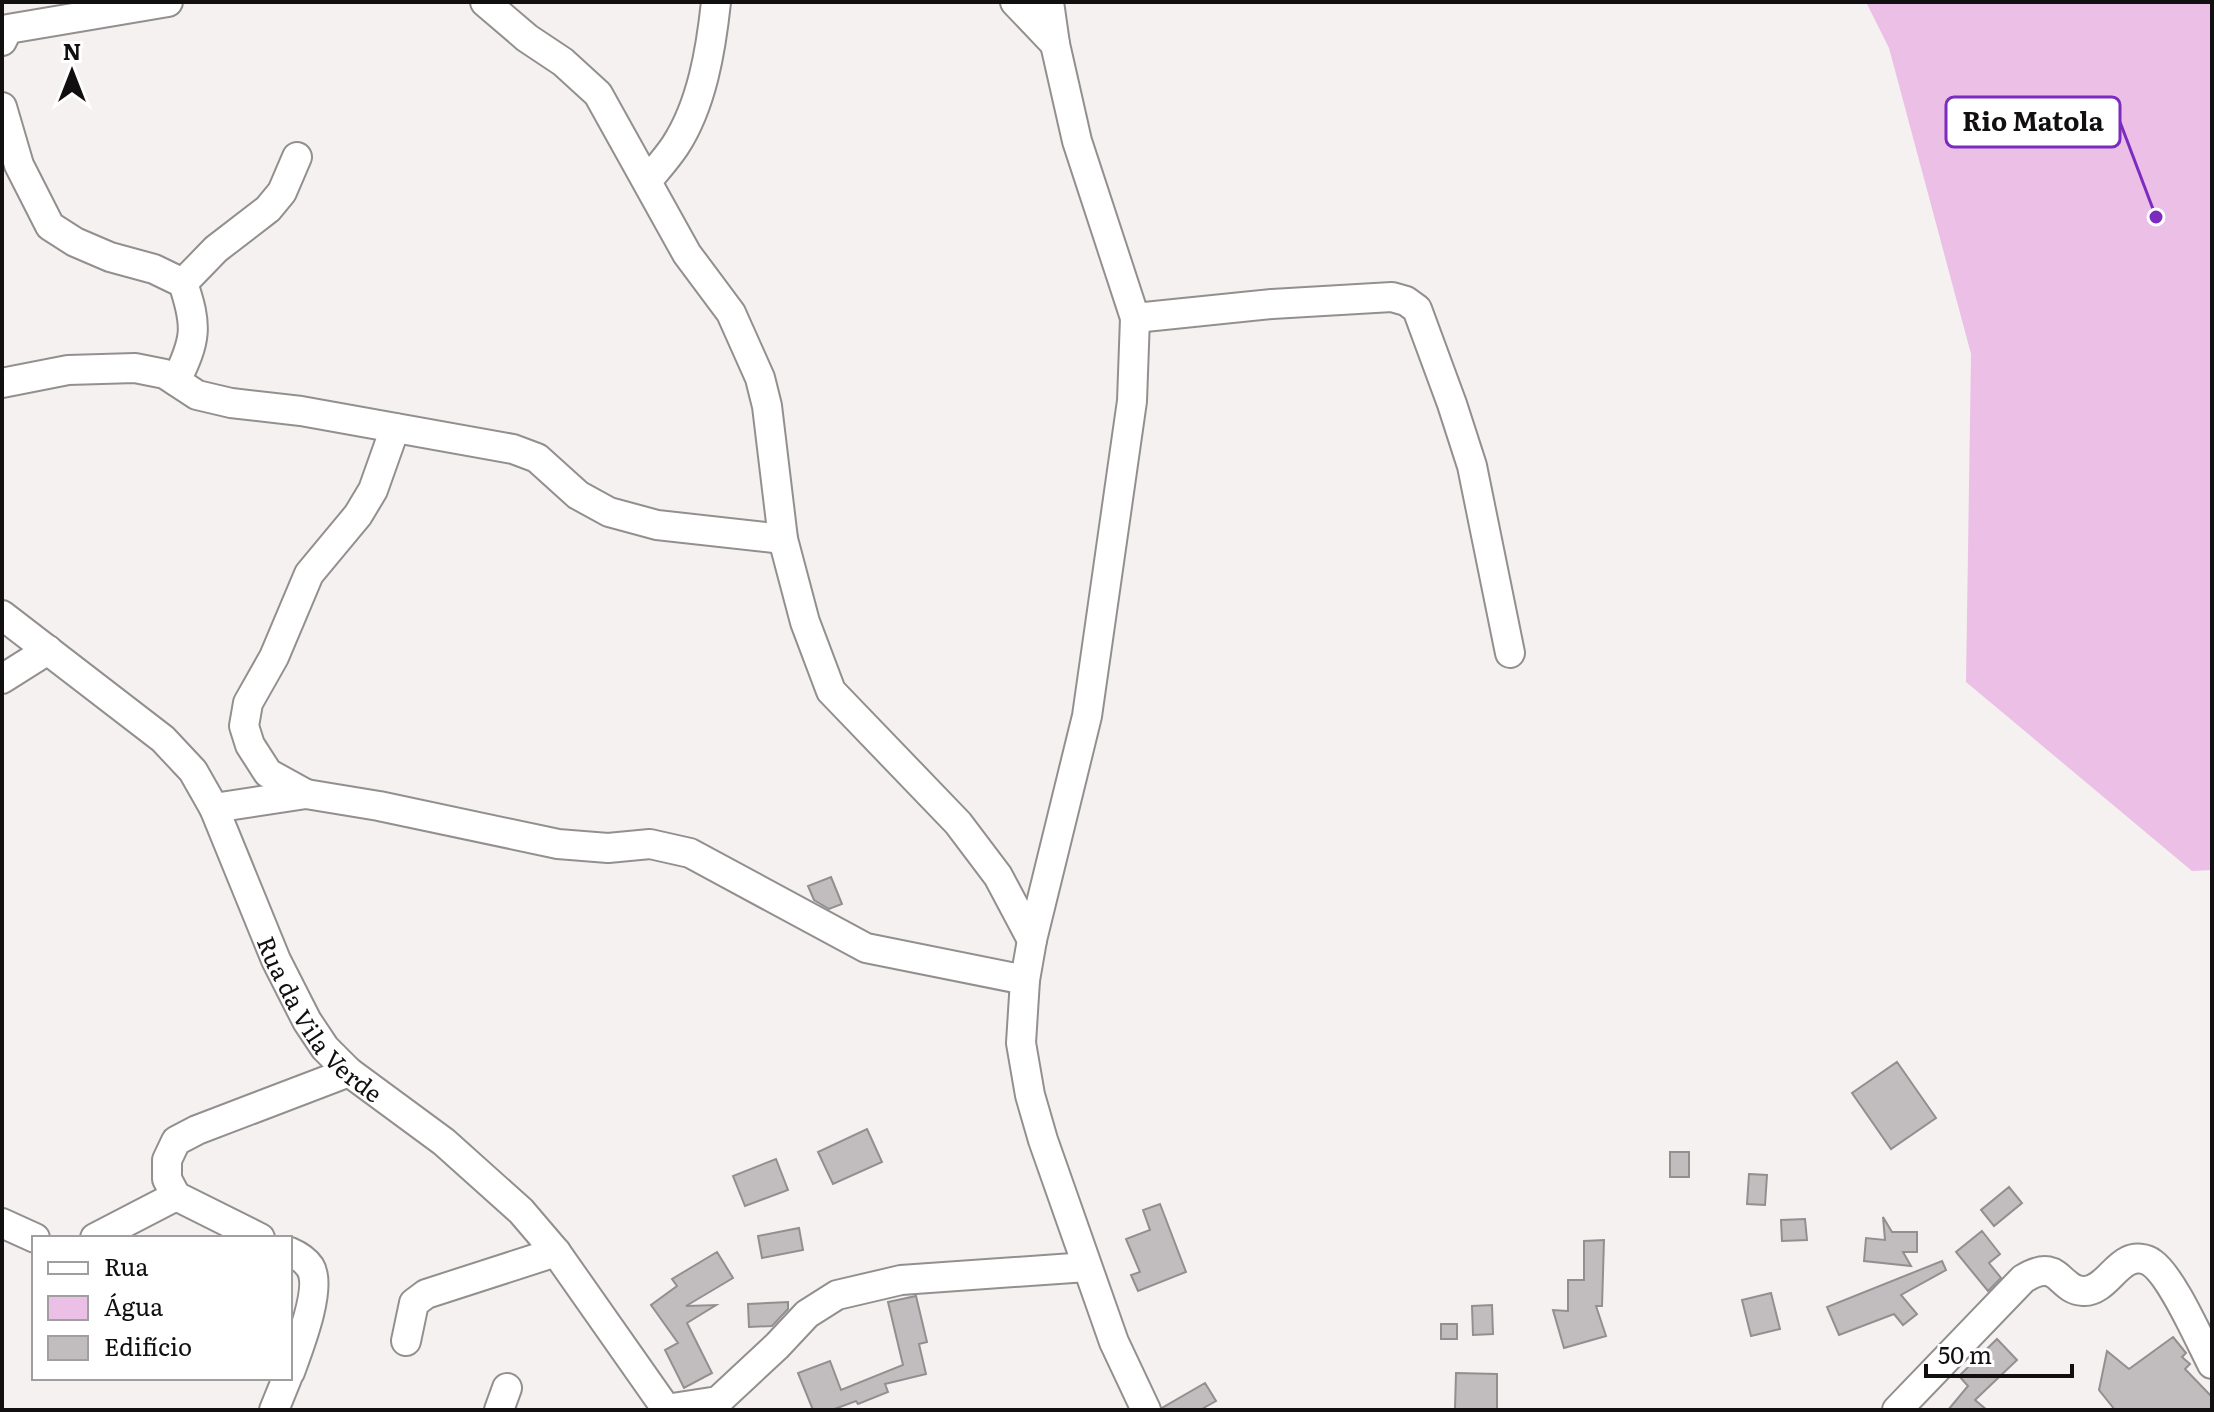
<svg xmlns="http://www.w3.org/2000/svg" width="2214" height="1412" viewBox="0 0 2214 1412" font-family="Literata,serif">
  <style>
    .water { fill: #ecbfe6 }
    .building { fill: #c1bdbe; stroke: #928f90; stroke-width: 2 }
    .lines { fill: none; stroke-linecap: round; stroke-linejoin: round }
    .minor-casing { stroke: #938f8e; stroke-width: 32 }
    .minor { stroke: #fff; stroke-width: 28 }
    .labels { text-anchor: middle; dominant-baseline: central; stroke-width: 7; stroke-linejoin: round; paint-order: stroke }
    .street-label { font-size: 24px; fill: #110f0f; stroke: #fff }
    .leader { fill: none; stroke: #7b2cbf; stroke-width: 3 }
    .callout-dot { fill: #7b2cbf; stroke: #fff; stroke-width: 3 }
    .callout { fill: #fff; stroke: #7b2cbf; stroke-width: 3 }
    .callout-label { font-size: 26px; text-anchor: middle; font-weight: bold; fill: #110f0f }
  </style>
  <rect width="100%" height="100%" fill="#f5f1f0"/>
  <path class="water" d="M1866,2H2212V870L2192,871L1966,682L1971,354L1889,48Z"/>
  <path class="building" d="M831,877L842,904L829,909L814,900L808,886Z
    M1897,1062L1936,1118L1891,1149L1852,1093Z
    M867,1129L882,1162L833,1184L818,1152Z
    M1670,1152H1689V1177H1670Z
    M776,1159L788,1190L745,1206L733,1176Z
    M1749,1174L1767,1175L1765,1205L1747,1204Z
    M2009,1187L2022,1203L1994,1226L1981,1210Z
    M1160,1204L1186,1272L1138,1291L1131,1275L1140,1272L1126,1239L1150,1230L1143,1210Z
    M1883,1217L1892,1232H1917V1252H1903L1911,1266L1864,1261L1866,1238L1885,1240Z
    M1805,1219L1807,1240L1782,1241L1781,1220Z
    M799,1228L803,1250L762,1258L758,1236Z
    M1982,1231L2000,1254L1989,1263L2001,1278L1988,1291L1956,1252Z
    M1604,1240L1602,1306H1596L1606,1336L1564,1348L1553,1310L1568,1311V1280H1584V1241Z
    M717,1252L733,1278L686,1306L716,1305L687,1323L712,1373L684,1388L665,1350L678,1343L651,1305L677,1286L672,1279Z
    M1942,1261L1946,1270L1901,1295L1917,1314L1903,1325L1894,1314L1839,1335L1827,1307Z
    M1771,1293L1780,1329L1751,1336L1742,1300Z
    M916,1296L927,1342L919,1344L926,1374L885,1384L888,1392L858,1404L856,1401L832,1410H813L798,1373L830,1361L841,1390L903,1365L888,1302Z
    M788,1302V1309L772,1326L749,1327L748,1304Z
    M1492,1305L1493,1334L1473,1335L1472,1306Z
    M1441,1324H1457V1339H1441Z
    M2173,1337L2186,1353L2182,1357L2190,1364L2185,1369L2212,1397V1410H2115L2099,1390L2107,1351L2129,1369Z
    M1997,1339L2017,1360L1975,1400L1987,1410H1948L1968,1386L1959,1376Z
    M1456,1373L1497,1374V1410L1455,1409Z
    M1205,1383L1216,1401L1200,1410H1163L1162,1408Z"/>
  <g class="lines">
    <defs>
      <g id="minor">
        <path d="M485,2L527,38L563,62L598,94L687,254L731,313L760,378L767,406L783,539L805,622L831,691L958,823L998,876L1032,940"/>
        <path d="M1015,2L1055,44"/>
        <path d="M1049,2L1055,44L1077,141L1135,318L1132,401L1087,716L1032,940L1025,980L1021,1043L1030,1095L1043,1140L1114,1342L1146,1410"/>
        <path d="M2,41L8,29L168,2"/>
        <path d="M2,107L19,165L50,226L75,242L110,257L154,269L183,283C198,327 196,340 176,381"/>
        <path d="M648,180C657,169 667,158 675,146C702,105 711,49 716,2"/>
        <path d="M183,283L216,249L268,209L282,192L297,157"/>
        <path d="M1135,318L1272,304L1392,297L1406,301L1417,309L1452,404L1472,466L1510,653"/>
        <path d="M2,383L68,370L135,368L165,374L197,395L231,403L301,411L513,449L537,458L578,495L609,512L657,525L783,539"/>
        <path id="s1" d="M2,615L163,739L193,771L214,808L276,960L307,1021L325,1048L349,1072L444,1142L521,1211L556,1252L667,1410"/>
        <path d="M2,679L48,650"/>
        <path d="M306,794L268,773L250,745L244,726L248,703L274,657L309,574L358,515L373,490L395,428"/>
        <path d="M214,808L306,794L379,806L558,844L608,848L650,844L690,853L866,948L1025,980"/>
        <path d="M2,1223L35,1238"/>
        <path d="M95,1238L176,1196"/>
        <path d="M260,1238L176,1196L167,1179V1160L176,1141L197,1130L349,1072"/>
        <path d="M290,1252C297,1255 306,1261 310,1267C323,1287 298,1350 290,1372"/>
        <path d="M406,1341L414,1303L426,1294L556,1252"/>
        <path d="M666,1409L718,1401L777,1346L807,1314L837,1295L901,1280L1087,1267"/>
        <path d="M274,1410L287,1378"/>
        <path d="M499,1410L507,1388"/>
        <path d="M1897,1410L2023,1279C2060,1256 2058,1290 2083,1291C2102,1292 2113,1268 2128,1261C2135,1257 2146,1258 2152,1263C2172,1277 2199,1339 2212,1364"/>
      </g>
    </defs>
    <use href="#minor" class="minor-casing"/>
    <use href="#minor" class="minor"/>
  </g>
  <g class="labels">
    <g class="street-label">
      <text stroke="none"><textPath href="#s1" startOffset="528">Rua da Vila Verde</textPath></text>
    </g>
  </g>
  <path class="leader" d="M2156 217L2120 122"/>
  <circle class="callout-dot" cx="2156" cy="217" r="8"/>
  <rect class="callout" x="1946" y="97" width="174" height="50" rx="8"/>
  <g class="callout-label">
    <text x="2033" y="131">Rio Matola</text>
  </g>
  <rect width="2214" height="1412" fill="none" stroke="#110f0f" stroke-width="8"/>
  <rect x="32" y="1236" width="260" height="144" fill="#ffffff" stroke="#a09f9f" stroke-width="2"/>
  <rect x="48" y="1262" width="40" height="12" fill="#ffffff" stroke="#a09f9f" stroke-width="2"/>
  <text x="104" y="1276" font-size="24" fill="#110f0f">Rua</text>
  <rect x="48" y="1296" width="40" height="24" fill="#ecbfe6" stroke="#a09f9f" stroke-width="2"/>
  <text x="104" y="1316" font-size="24" fill="#110f0f">Água</text>
  <rect x="48" y="1336" width="40" height="24" fill="#c1bdbe" stroke="#a09f9f" stroke-width="2"/>
  <text x="104" y="1356" font-size="24" fill="#110f0f">Edifício</text>
  <g transform="translate(72 72)" stroke="#ffffff" stroke-width="6" paint-order="stroke">
  <path d="M0-6L14 30L0 20L-14 30Z" fill="#110f0f"/>
  <text y="-12" font-size="22" font-weight="bold" text-anchor="middle" fill="#110f0f">N</text>
  </g>
  <path d="M1926 1364v12h146v-12" fill="none" stroke="#110f0f" stroke-width="4"/>
  <text x="1938" y="1364" font-size="24" fill="#110f0f" stroke="#ffffff" stroke-width="6" paint-order="stroke">50 m</text>
</svg>
